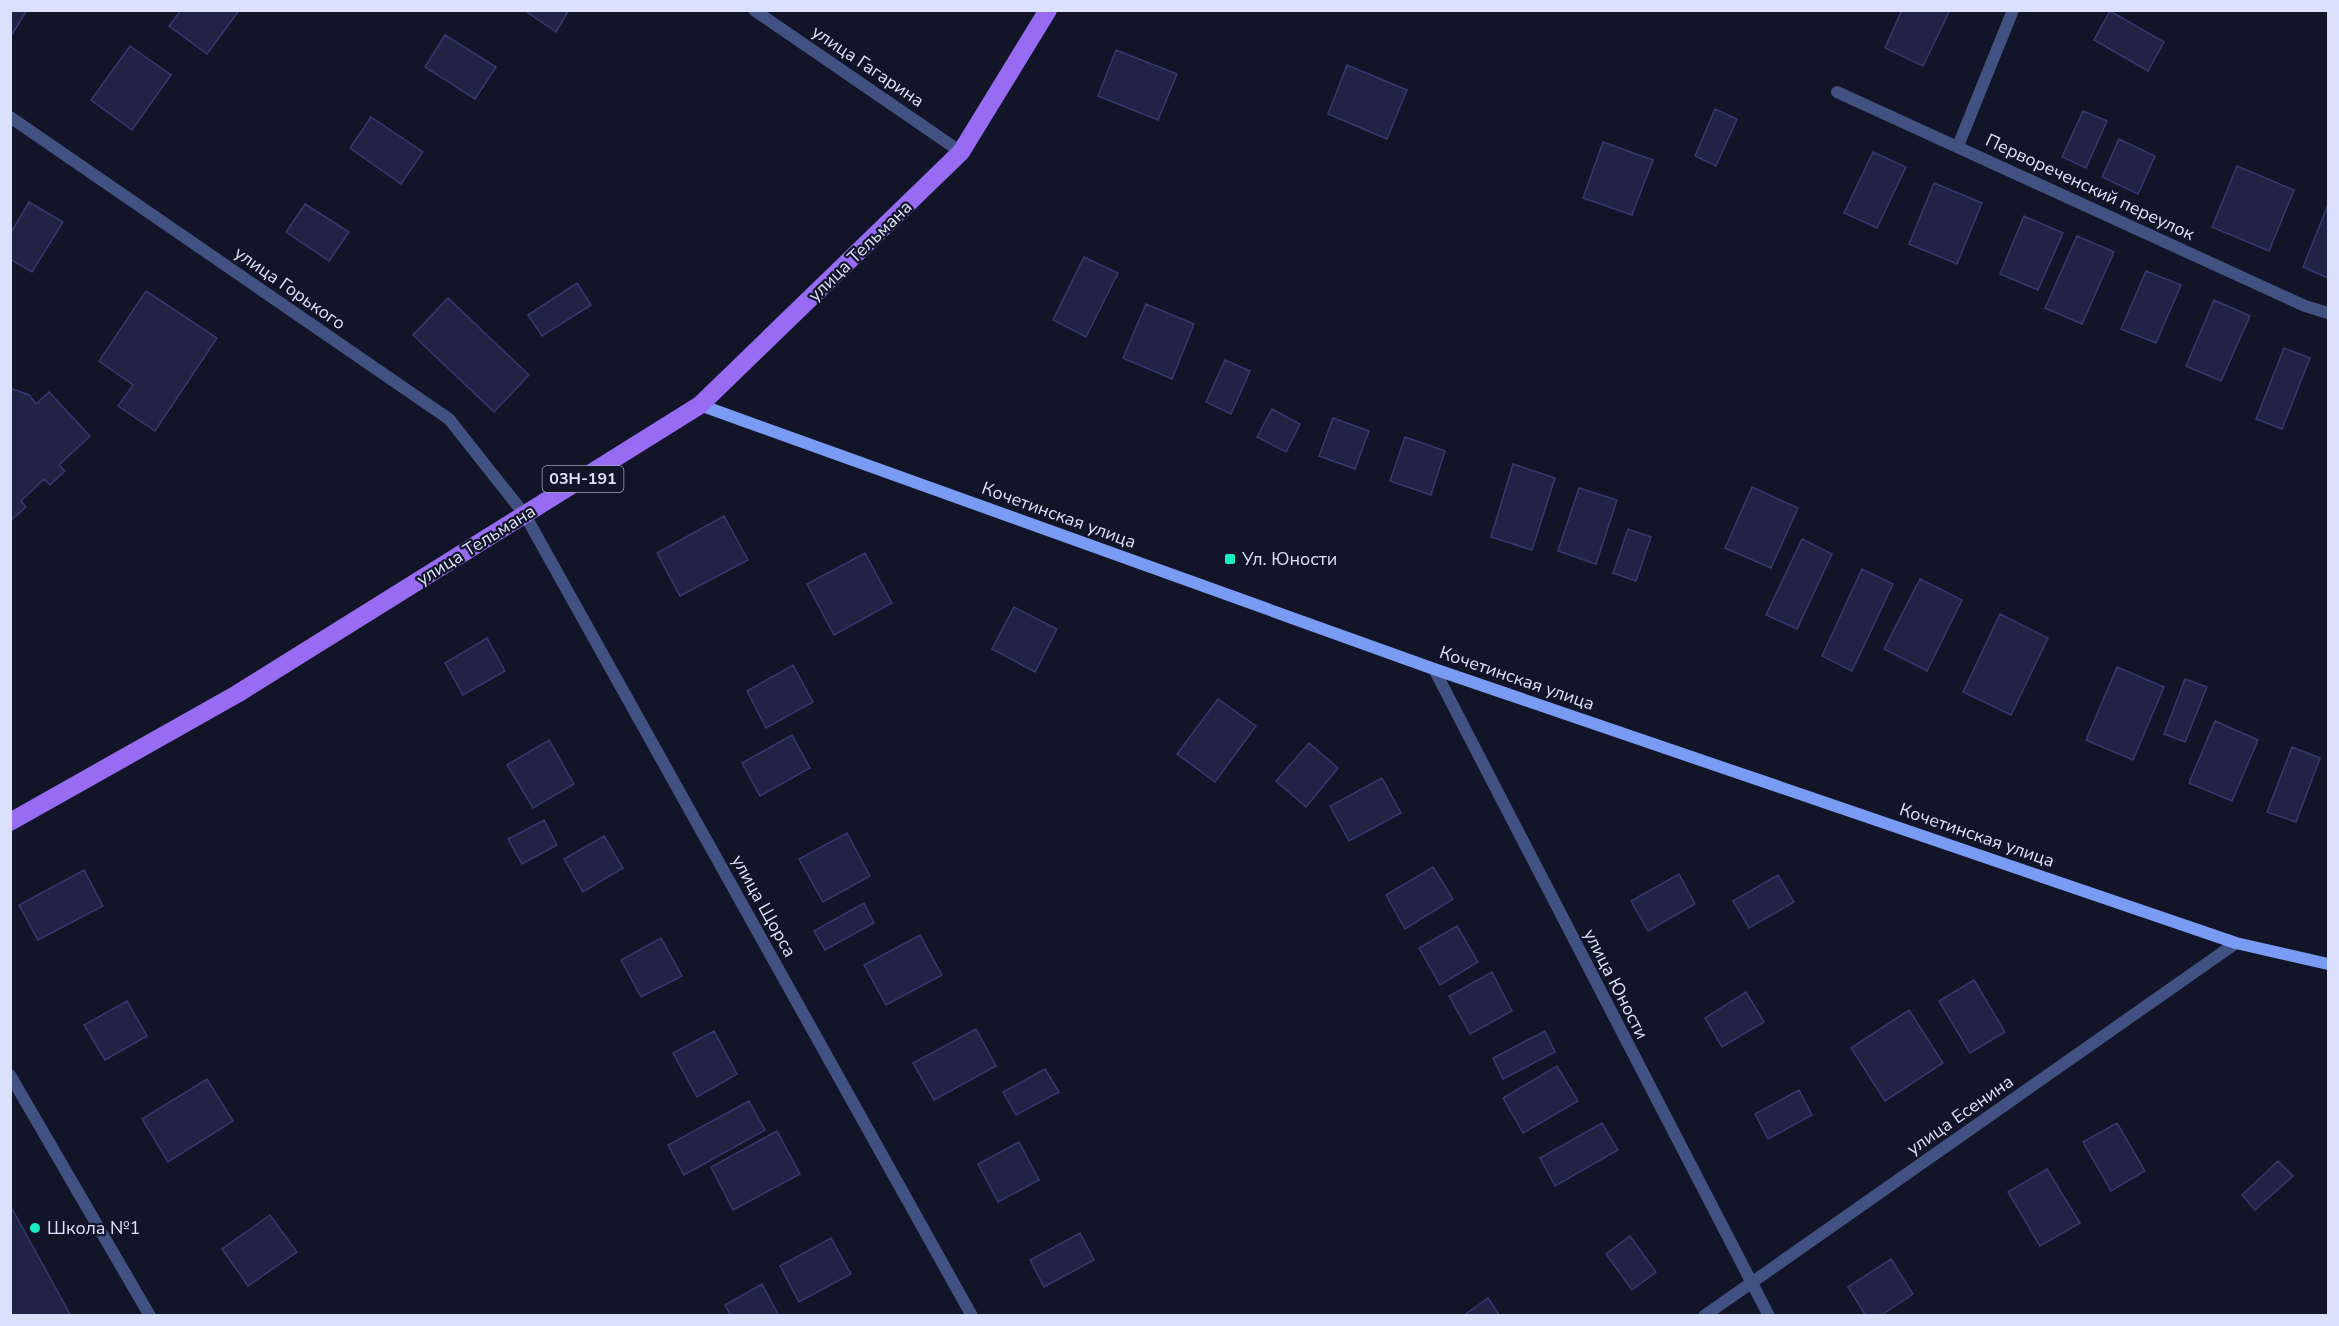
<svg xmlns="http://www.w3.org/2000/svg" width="2339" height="1326" viewBox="0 0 2339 1326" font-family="'Nunito Sans',sans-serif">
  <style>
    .building { fill: #202346; stroke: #343a70; stroke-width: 1.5 }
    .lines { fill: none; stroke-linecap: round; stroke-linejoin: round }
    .minor { stroke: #415282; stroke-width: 12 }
    .secondary { stroke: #7a9bf4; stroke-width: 12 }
    .primary { stroke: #986bf3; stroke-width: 18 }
    .poi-dot { fill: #17ecc2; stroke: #121527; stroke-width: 2 }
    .labels { text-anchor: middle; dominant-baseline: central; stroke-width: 4.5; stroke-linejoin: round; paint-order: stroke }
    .shield { fill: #121527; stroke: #9fa4bc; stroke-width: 1.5 }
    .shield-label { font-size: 16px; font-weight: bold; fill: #dbe1fc }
    .street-label { font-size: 18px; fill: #dbe1fc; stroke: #121527 }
    .poi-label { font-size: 18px; fill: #dbe1fc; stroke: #121527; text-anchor: start }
  </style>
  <rect width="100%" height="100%" fill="#121527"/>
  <path class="building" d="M10,10H27L10,38Z
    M181,10H236L238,12L207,54L169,26Z
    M524,10H569L556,32Z
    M1902,10H1950L1923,66L1885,48Z
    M2110,11L2164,42L2148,71L2094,40Z
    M445,35L496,67L475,99L425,67Z
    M130,46L171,75L132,130L91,100Z
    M1116,50L1177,74L1158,120L1098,96Z
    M1347,65L1407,90L1387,139L1328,114Z
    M1715,109L1737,119L1716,166L1695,156Z
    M2083,111L2107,121L2086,168L2062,157Z
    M371,117L423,152L401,184L350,148Z
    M2119,139L2155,156L2138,194L2102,177Z
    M1603,142L1653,160L1632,215L1583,198Z
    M1873,152L1906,167L1877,228L1844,213Z
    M2237,166L2294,190L2269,251L2212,227Z
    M1934,183L1982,203L1957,264L1909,244Z
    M29,202L63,222L32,272L10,259V234Z
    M305,204L349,232L329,261L286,232Z
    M2328,205V278L2303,267Z
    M2024,216L2063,233L2038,290L2000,274Z
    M2077,236L2114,252L2082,324L2045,308Z
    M1084,257L1118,273L1086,337L1053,320Z
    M2146,271L2181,285L2156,343L2121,329Z
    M577,283L591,305L542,336L528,315Z
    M146,291L217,338L155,431L118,406L133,385L99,361Z
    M448,298L529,375L494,412L413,335Z
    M2214,300L2250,316L2221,381L2186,366Z
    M1146,304L1194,324L1172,379L1123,358Z
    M2284,348L2310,358L2282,429L2256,419Z
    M1225,360L1250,371L1231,414L1206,402Z
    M10,388L29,395L36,404L49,392L90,436L59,465L65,471L50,485L44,479L21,501L26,507L10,521Z
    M1272,409L1300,424L1286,452L1257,437Z
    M1333,418L1369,431L1355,469L1319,456Z
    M1405,437L1445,451L1431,495L1390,481Z
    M1513,464L1555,478L1532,550L1491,537Z
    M1752,487L1798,508L1771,568L1725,548Z
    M1579,488L1617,500L1596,564L1558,551Z
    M724,516L748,560L680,596L657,553Z
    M1628,529L1651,537L1636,581L1613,573Z
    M1802,539L1832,554L1797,629L1766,615Z
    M865,553L892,603L834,635L807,584Z
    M1862,569L1893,584L1852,671L1822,656Z
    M1920,579L1962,600L1927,671L1884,649Z
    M1014,607L1057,629L1035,672L992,649Z
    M2000,614L2048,638L2011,715L1963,692Z
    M487,638L505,671L463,695L445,663Z
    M793,665L813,702L766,728L747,691Z
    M2117,667L2164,687L2133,760L2086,740Z
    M2185,679L2207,687L2185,742L2164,734Z
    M1218,699L1256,726L1215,782L1177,754Z
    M2215,721L2258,740L2232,801L2189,783Z
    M792,735L810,768L760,796L742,763Z
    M549,740L574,784L533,808L507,765Z
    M1309,743L1338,768L1306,807L1276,781Z
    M2292,747L2320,758L2296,822L2267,812Z
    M1382,778L1401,813L1349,841L1330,806Z
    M544,820L557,845L522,864L508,839Z
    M847,833L870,876L823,902L799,859Z
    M604,836L623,868L583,892L564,859Z
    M1433,867L1453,899L1405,929L1386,895Z
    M84,870L103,906L38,940L19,905Z
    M1679,874L1695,904L1648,931L1631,901Z
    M1778,875L1794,902L1749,928L1733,901Z
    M864,903L874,923L825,950L814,931Z
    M1457,926L1478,962L1440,985L1419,948Z
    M920,935L942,975L886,1005L864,965Z
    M661,938L682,976L641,997L621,960Z
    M1492,972L1512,1011L1470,1034L1449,996Z
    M1974,980L2005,1032L1970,1053L1939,1001Z
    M1746,992L1764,1022L1722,1047L1705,1018Z
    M127,1001L147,1036L105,1060L84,1025Z
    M1909,1010L1943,1063L1885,1101L1851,1048Z
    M976,1029L996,1066L934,1100L913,1063Z
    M714,1031L737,1074L697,1097L673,1053Z
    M1545,1031L1555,1052L1503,1079L1493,1058Z
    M1557,1066L1578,1101L1523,1133L1503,1098Z
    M1045,1069L1059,1092L1016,1115L1003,1092Z
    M207,1079L233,1121L168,1162L142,1119Z
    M1799,1090L1812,1115L1768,1139L1755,1114Z
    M749,1101L765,1130L684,1175L668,1145Z
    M1602,1123L1618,1150L1555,1186L1540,1158Z
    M2117,1123L2145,1171L2111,1191L2083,1142Z
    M777,1131L800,1174L733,1210L711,1167Z
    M1019,1142L1039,1180L998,1202L978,1164Z
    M2278,1161L2293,1176L2255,1210L2242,1195Z
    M2047,1169L2080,1223L2040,1246L2008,1192Z
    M10,1205L71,1316H10Z
    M270,1215L297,1252L248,1286L222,1249Z
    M1080,1233L1094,1260L1044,1287L1030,1260Z
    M1630,1236L1656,1272L1632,1290L1606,1254Z
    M831,1238L851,1274L799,1302L780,1266Z
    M1891,1259L1913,1294L1880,1316H1866L1848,1287Z
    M762,1284L779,1316H731L725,1305Z
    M1488,1298L1500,1316H1463Z"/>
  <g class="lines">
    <path class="minor" d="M754,10L961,152
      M1837,92L2305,306L2328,313
      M10,117L449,419L525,515L972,1316
      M1958,146L2013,10
      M1434,669L1769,1316
      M10,1075L150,1316
      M1704,1316L2236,943"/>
    <path class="secondary" d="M700,405L1434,669L2236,943L2328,964"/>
    <path class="primary" d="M10,822L237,694L700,405L961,152L1048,10"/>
  </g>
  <g class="poi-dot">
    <rect x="1224" y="553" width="12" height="12" rx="3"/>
    <circle cx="35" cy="1228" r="6"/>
  </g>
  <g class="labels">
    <rect class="shield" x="542.5" y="466" width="81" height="26" rx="4.5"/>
    <g class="shield-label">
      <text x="583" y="479">03Н-191</text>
    </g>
    <g class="street-label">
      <text transform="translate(868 66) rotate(34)">улица Гагарина</text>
      <text transform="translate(2090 187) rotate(25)">Первореченский переулок</text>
      <text transform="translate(860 251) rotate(-44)">улица Тельмана</text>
      <text transform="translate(290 288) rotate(35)">улица Горького</text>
      <text transform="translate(1059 515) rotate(20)">Кочетинская улица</text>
      <text transform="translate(476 545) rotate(-32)">улица Тельмана</text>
      <text transform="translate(1517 678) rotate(19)">Кочетинская улица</text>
      <text transform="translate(1977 835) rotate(19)">Кочетинская улица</text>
      <text transform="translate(764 906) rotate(61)">улица Щорса</text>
      <text transform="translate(1616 984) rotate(63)">улица Юности</text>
      <text transform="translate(1960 1115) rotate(-35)">улица Есенина</text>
    </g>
    <g class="poi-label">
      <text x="1242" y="559">Ул. Юности</text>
      <text x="47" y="1228">Школа №1</text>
    </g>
  </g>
  <rect width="2339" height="1326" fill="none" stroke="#dbe1fc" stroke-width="24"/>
</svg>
